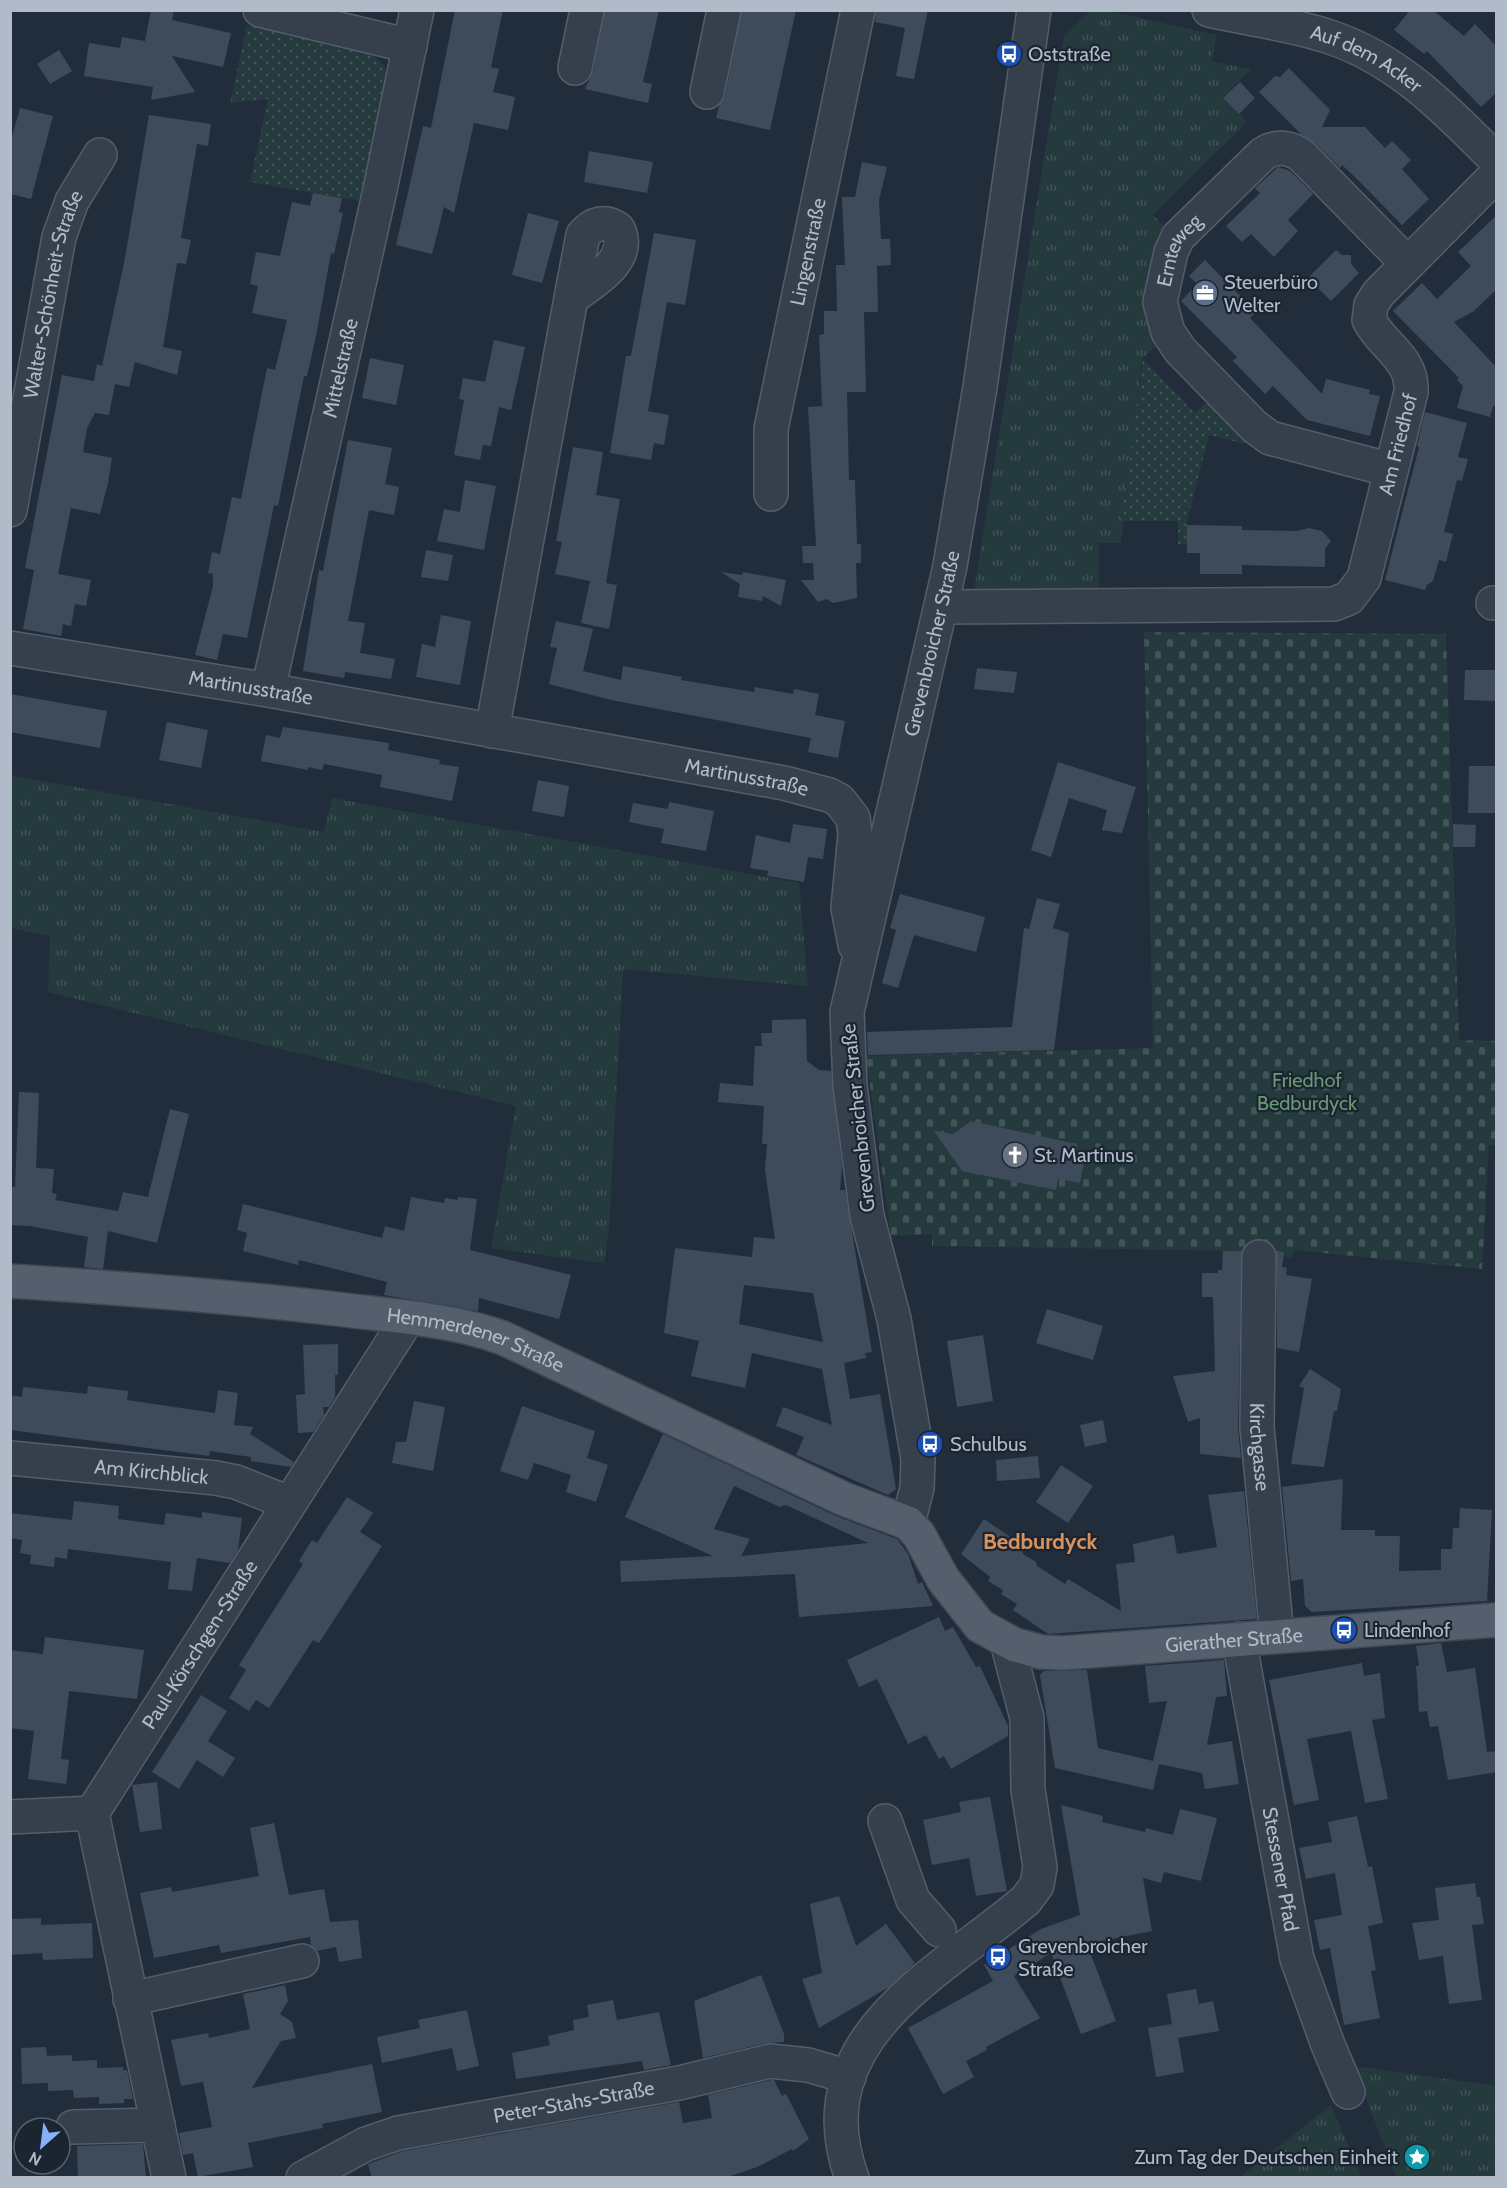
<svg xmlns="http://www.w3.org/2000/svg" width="1507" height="2188" viewBox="0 0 1507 2188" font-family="Cabin,sans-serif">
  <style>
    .grass { fill: url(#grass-tufts) }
    .cemetery { fill: url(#cemetery-stones) }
    .park { fill: url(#park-dots) }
    .building { fill: #3e4b5b; fill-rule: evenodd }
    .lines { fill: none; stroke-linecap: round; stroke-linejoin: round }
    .minor-casing { stroke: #545d6a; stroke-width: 36 }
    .major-casing { stroke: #3f4855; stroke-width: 36 }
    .minor { stroke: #363f4c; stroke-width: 33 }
    .major { stroke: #545e6c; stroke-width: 33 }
    .labels { text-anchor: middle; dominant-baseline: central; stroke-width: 4.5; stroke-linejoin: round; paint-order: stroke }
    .poi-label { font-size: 20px; fill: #b1bac8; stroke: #1b2431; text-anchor: start }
    .street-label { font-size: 20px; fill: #b1bac8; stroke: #1b2431 }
    .park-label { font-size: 20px; fill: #689973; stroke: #1b2431 }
    .quarter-label { font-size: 22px; font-weight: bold; fill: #d6925e; stroke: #1b2431 }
  </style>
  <defs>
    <pattern id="grass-tufts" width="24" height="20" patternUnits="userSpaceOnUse" patternTransform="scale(1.5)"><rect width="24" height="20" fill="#243a3d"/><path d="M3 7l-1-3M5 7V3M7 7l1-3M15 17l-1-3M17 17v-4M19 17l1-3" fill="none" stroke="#415458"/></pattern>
    <pattern id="cemetery-stones" width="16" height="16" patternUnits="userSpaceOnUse" patternTransform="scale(1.5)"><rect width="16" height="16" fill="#243a3d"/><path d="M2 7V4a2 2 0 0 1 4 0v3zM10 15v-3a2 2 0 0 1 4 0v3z" fill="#415458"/></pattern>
    <pattern id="park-dots" width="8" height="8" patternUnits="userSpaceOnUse" patternTransform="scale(1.5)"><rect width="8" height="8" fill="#243a3d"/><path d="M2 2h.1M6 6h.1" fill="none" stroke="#415458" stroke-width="1.8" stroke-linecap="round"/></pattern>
  </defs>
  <rect width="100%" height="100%" fill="#222d3c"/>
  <path class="grass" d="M1092,10L1108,11L1217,35L1211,61L1251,69L1223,97L1247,122L1153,215L1168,230L1159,343L1142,359L1121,543H1099V591L974,590L1064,35Z
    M10,775L324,832L332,798L799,883L808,986L623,969L609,1227L604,1263L491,1248L516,1106L48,992L50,936L11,928Z
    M1354,2066L1496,2086V2177H1396Z
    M1331,2105L1362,2177H1240Z"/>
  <path class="cemetery" d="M1144,632L1446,634L1459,1040L1496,1041V1145H1489L1482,1269L1294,1250L1293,1258L1244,1251L932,1246V1234L891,1236L866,1056L1153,1048Z"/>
  <path class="park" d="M247,25L369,52L384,65L387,75L362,201L250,182L268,99L230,103Z
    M1143,359L1195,413L1212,397L1262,448L1209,435L1187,521V544H1178V521H1121Z"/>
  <path class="building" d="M151,10H174L172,20L231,33L223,67L172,56L195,92L151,100L153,87L84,76L89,43L120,48L122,37L145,41Z
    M455,10H503L491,67L499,69L493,92L515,97L508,130L474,123L454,213L444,207L432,254L396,245L423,126L431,128Z
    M605,10H659L643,82L652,84L648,103L585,89L593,72Z
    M742,10H796L770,130L716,118L719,106L725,96Z
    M876,10H928L914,79L896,76L905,28L875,22Z
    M1410,10H1433L1464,36L1475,24L1497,47V92L1481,107L1427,51L1424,54L1394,30Z
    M59,50L72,71L50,84L37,64Z
    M1289,68L1330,110L1322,127H1365L1385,148L1392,141L1411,160L1402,169L1429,199L1402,225L1355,177L1342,165L1340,168L1315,143L1301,134L1259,92L1275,76L1280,77Z
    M1240,82L1255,98L1239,114L1223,98Z
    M20,108L53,116L31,199L10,194V144Z
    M149,115L211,124L208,146L197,144L181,238L191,240L186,264L177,263L163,347L182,351L177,375L135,362L129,387L115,384L109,415L95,413L87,428L83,452L112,458L108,483L100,514L71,508L58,574L91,580L86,606L75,604L71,626L63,624L61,636L23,629L34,570L25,568L62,375L94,381L97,364L102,366L125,258Z
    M589,151L653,162L647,193L584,182Z
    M862,162L887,167L879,200L881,239H890L891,265L877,266L878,312H864L866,392H847L849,480H855L857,544H861V563H856L857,598L833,603L827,599L818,602L801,580H814L813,563H803L802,546H816L808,407L822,406L819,335L824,334V311H837L836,265H845L842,197H855Z
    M1278,167L1290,171L1313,194L1288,220L1298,231L1274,257L1251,234L1242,242L1226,226L1260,193L1255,188Z
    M313,193L342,198L339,212L343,213L334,254L331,253L316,336L307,376H304L278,506L274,505L247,638L223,634L217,660L195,655L213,586V574L208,573L212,552L220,554L232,497L241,499L267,368L275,370L287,320L252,313L258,286L250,284L256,252L280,256L292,202L310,206Z
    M528,213L559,221L542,283L512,275Z
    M1497,215V289L1474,311L1454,322L1497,368V406H1493L1490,417L1457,408L1463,386L1457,380L1459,378L1393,311L1422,283L1437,299L1471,266L1458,252Z
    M654,233L696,240L685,305L667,302L648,411L669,415L664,445L654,443L651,460L610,453L626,356H631Z
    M1336,250L1342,255H1351V264L1359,273L1331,301L1308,278Z
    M1205,260L1256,312L1250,318L1322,394L1326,379L1370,390L1369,394L1380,396L1370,436L1307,420L1273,386L1265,394L1233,361L1237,357L1181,301L1197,284L1189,276Z
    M494,340L525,347L511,410L499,407L491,446L483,445L480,460L454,455L464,400L459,399L463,378L485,382Z
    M370,358L404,365L396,405L362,398Z
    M1425,412L1467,423L1458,457L1468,459L1462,481L1457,480L1444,532L1453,534L1446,562L1439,560L1433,581L1427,585L1425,590L1385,580L1419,447L1417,446Z
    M348,440L392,448L385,484L399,487L394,515L369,510L348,621L365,623L360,653L395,659L391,679L345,672L344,678L303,671L319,570L323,571Z
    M573,447L603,452L596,495L620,499L606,583L617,585L609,629L581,623L590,581L555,574L562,542L556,541Z
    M465,480L496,486L484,550L437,541L444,509L460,512Z
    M1187,525L1242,526V530L1297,531L1309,528L1322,531L1331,541L1325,549V567L1242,565V574H1200V553H1187Z
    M426,550L453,555L448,581L421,577Z
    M721,572L742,575L743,572L786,580L781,606L763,596L762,601L738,597L740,584Z
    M441,615L471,621L460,685L416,677L422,644L435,647Z
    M556,621L593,629L583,671L621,680L623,666L682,677L681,680L754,692L755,687L793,694L794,689L819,694L815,715L845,721L838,758L808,752L811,738L611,700L549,684L557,648L550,647Z
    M977,668L1017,672L1014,693L974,689Z
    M1465,670H1497V701L1464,700Z
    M10,694L107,711L100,748L10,732Z
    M167,722L208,730L201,768L159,760Z
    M283,727L389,743L388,750L440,760L439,764L459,767L452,801L380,787L382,775L324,764L322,770L308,767V770L261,761L266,735L280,738Z
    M1058,762L1136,787L1122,833L1102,830L1107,810L1069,798L1051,857L1031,850Z
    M1469,766H1497V813H1468Z
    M538,780L569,786L564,817L532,811Z
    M669,802L714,811L706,851L661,843L664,829L629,822L633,803L668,809Z
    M793,824L827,829L823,859L808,857L804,882L767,876L768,871L750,868L756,835L790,843Z
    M1453,824L1476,825L1475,847H1453Z
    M900,894L985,917L976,952L914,935L898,988L882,983L896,930L890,928Z
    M1037,898L1060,904L1053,928L1069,933L1054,1050L868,1055L867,1032L1012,1027L1024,928L1029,929Z
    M806,1019L807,1061L819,1070L831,1071L842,1167L840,1190H845L872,1352L865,1353L866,1358L844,1363L850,1399L880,1394L896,1489L888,1495L796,1455L804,1437L776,1426L783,1407L832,1425L822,1369L752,1353L745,1388L691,1376L699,1341L664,1333L675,1248L752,1257L754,1237L775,1239L765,1170L767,1144H762L764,1106L718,1102L720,1083L753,1086L755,1046H762L761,1033H772V1020ZM744,1285L813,1293L823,1342L739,1324Z
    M19,1092L39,1093L36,1168L54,1169L52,1193L57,1194L55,1200L118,1211L123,1192L148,1197L170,1109L189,1114L157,1243L108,1231L103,1269L84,1267L88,1237L30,1226L10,1225V1187H15Z
    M971,1121L1076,1144L1073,1154L1085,1157L1080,1183L1058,1179L1056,1190L962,1171L934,1131L953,1134Z
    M411,1197L444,1203L445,1198L458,1200V1197L477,1199L470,1250L571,1275L559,1319L479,1298L478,1311L384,1295L387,1282L299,1260L298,1265L243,1251L247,1233L237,1230L243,1204L382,1238L385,1226L404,1231Z
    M1223,1251H1242L1238,1427L1241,1458L1200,1454V1418L1188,1422L1173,1376L1215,1371L1213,1297H1202V1273H1218V1270H1222Z
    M1277,1252H1284L1282,1267L1287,1268L1286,1275L1312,1279L1299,1352L1277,1348Z
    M1047,1309L1103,1326L1093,1360L1036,1343Z
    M983,1335L993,1401L957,1407L947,1341Z
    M338,1344V1375H335V1397L329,1407H323L324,1415L313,1432L298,1433L296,1395L305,1394L303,1345Z
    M1310,1369L1341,1389L1337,1411H1334L1324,1467L1291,1464L1304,1388L1299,1386Z
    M88,1386L128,1391L127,1400L215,1413L218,1390L238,1393L234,1425L253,1427L250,1434L294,1462L291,1467L251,1461V1457L210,1451L209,1456L10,1430V1395L22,1397L23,1387L87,1394Z
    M414,1401L445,1407L433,1471L392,1463L396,1442H406Z
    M522,1406L595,1431L587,1458L608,1465L596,1502L566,1492L571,1475L553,1469L534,1463L528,1480L500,1471Z
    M1103,1420L1107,1442L1085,1447L1080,1425Z
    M663,1434L836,1516L897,1539L908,1554L918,1584L922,1582L933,1606L799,1617L795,1574L621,1582L620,1561L713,1556L625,1517ZM734,1486L780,1507L786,1505L868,1543L741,1556L750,1539L714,1529Z
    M1038,1456L1040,1478L997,1481L996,1460Z
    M1061,1465L1093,1486L1068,1523L1036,1502Z
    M1343,1479L1341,1530H1375V1536H1400L1399,1571L1441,1570V1549H1452L1453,1528H1459L1460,1508L1492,1510L1487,1601L1312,1612L1305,1606L1303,1579L1291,1581L1282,1487Z
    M1244,1491L1257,1619L1048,1634L1013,1610L1017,1604L1001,1594L1003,1590L988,1581L990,1577L961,1554L984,1519L1009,1536L1010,1541L1022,1549L1023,1554L1036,1562L1037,1566L1065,1584L1068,1579L1121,1611L1116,1564L1135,1562L1133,1544L1174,1535L1177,1554L1217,1547L1208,1495Z
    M347,1497L373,1513L360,1532L382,1546L319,1643L313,1640L269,1708L256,1700L249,1711L229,1698L246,1670L239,1665L303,1564L299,1561L312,1540L317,1543Z
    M74,1501L119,1506L118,1519L164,1525L166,1513L202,1518V1512L242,1518L238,1550L230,1563L197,1558L192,1591L168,1589L171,1562L68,1549L67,1559L55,1557L54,1567L30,1564L31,1555L20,1553L22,1540L10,1538V1513L72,1520Z
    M939,1617L945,1631L953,1627L976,1667L980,1666L1008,1726V1736L951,1769L944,1756L939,1759L926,1735L908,1744L877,1679L859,1687L847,1660Z
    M45,1637L144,1650L137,1699L69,1691L61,1759L69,1760L66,1784L28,1779L34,1731L10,1728V1650L43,1654Z
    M1441,1643L1447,1672L1475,1668L1487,1752L1497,1751V1772L1448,1780L1438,1726L1430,1727L1427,1711L1419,1712L1416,1666H1419L1416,1646Z
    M1224,1660L1227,1696L1216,1697L1207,1745L1232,1741L1239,1784L1205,1789L1202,1773L1159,1764L1153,1790L1055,1768L1040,1675L1044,1671L1087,1670L1098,1748L1153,1761L1167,1701L1149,1703L1145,1666Z
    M1362,1663L1364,1676L1380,1673L1385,1718L1372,1720L1388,1799L1365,1803L1351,1731L1307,1739L1319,1800L1294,1805L1269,1680Z
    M201,1695L227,1711L208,1741L235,1758L223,1777L197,1760L179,1789L152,1772Z
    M157,1782L162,1829L140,1832L132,1785Z
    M990,1797L1007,1891L976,1896L969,1858L932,1865L923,1820L961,1812L959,1802Z
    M1061,1805L1103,1816L1102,1822L1145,1832L1146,1828L1173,1835L1180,1809L1217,1818L1201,1881L1164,1872L1161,1883L1143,1878L1152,1931L1087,1944L1116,2021L1081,2034L1051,1953L1014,1976L1040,2018L986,2047L987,2050L966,2061L974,2077L943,2094L908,2028L993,1981L984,1965L1041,1929L1080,1915Z
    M1357,1816L1368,1867L1372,1866L1383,1923L1368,1926L1376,1970L1371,1971L1380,2018L1344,2025L1330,1948L1320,1950L1314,1920L1342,1915L1335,1873L1306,1879L1299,1848L1332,1842L1328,1822Z
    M274,1823L289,1895L324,1889L330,1922L358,1920L362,1958L339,1962L336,1947L317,1951L311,1945L310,1937L221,1953L219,1945L154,1958L140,1893L171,1887L172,1892L259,1876L250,1828Z
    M1475,1883L1477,1897H1480L1484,1924L1472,1925L1482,2000L1449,2004L1443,1956L1419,1960L1412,1923L1439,1920L1435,1888Z
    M839,1896L856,1946L886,1924L915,1963L889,1987L819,2028L802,1979L822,1973L810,1904Z
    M41,1918V1925L92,1923L93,1958L43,1960L42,1953L10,1955V1919Z
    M761,1975L784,2034V2042L766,2043L703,2058L694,2001Z
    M285,1985L288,2001L280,2014L292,2022L296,2038L281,2041L252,2088L372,2064L382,2112L322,2124L323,2128L248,2143L253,2167L198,2177L193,2153L183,2155L179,2133L212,2127L203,2082L181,2086L171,2040L208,2033L209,2038L250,2029L243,1994Z
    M1196,1989L1199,2004L1213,2001L1219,2031L1178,2038L1184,2072L1156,2077L1148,2028L1172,2024L1167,1994Z
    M613,2000L617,2020L659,2012L671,2065L644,2070L642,2061L516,2079L512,2053L550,2045L548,2036L574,2030L573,2020L589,2017L587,2005Z
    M467,2010L479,2066L457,2071L452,2048L382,2063L377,2037L420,2028L418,2020Z
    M46,2047L47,2056L72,2055V2061L97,2060V2068L123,2067V2070H127L133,2099H124V2103L99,2104V2097L74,2098L73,2090L48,2091V2083L22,2084L21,2048Z
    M771,2080H774L782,2096L786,2094L809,2139L793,2151L792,2149L757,2167L725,2178H372L368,2164L403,2151L679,2102L683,2123L712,2118L708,2095Z
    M143,2144L146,2178H78L77,2146Z"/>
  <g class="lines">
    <defs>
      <g id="minor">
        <path d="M260,10L410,46"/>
        <path id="s1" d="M1209,10C1249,19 1291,24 1330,37C1399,60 1446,110 1496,160"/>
        <path d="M575,68L587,10"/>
        <path d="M707,92L724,10"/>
        <path id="s2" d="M1391,470L1270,438L1254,426L1180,350L1168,332L1160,302L1171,252L1178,237L1263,154C1276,145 1290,147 1302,156L1408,264"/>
        <path id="s3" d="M771,494V429L858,10"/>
        <path id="s4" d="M10,510L59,237L72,201L100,155"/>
        <path d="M1493,603H1496"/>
        <path id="s5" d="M941,607L1334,604L1349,598L1364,578L1411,392C1413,358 1383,347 1369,320L1371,305L1378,294L1496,175"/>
        <path id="s6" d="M10,648L268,690L784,783L829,795L839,800L853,818L855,834L848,908L855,945"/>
        <path id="s7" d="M268,690L380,190L417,10"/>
        <path d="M492,731L571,298C591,283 633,261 618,229C605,220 593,223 583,235L571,298"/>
        <path id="s8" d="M1259,1257L1257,1427L1277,1636"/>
        <path id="s9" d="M10,1458L216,1478L236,1482L289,1503"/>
        <path id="s10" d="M908,1523L917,1488L918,1459L894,1319L867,1216L850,1086L847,1012L950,566L980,387L1034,10"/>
        <path id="s11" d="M1239,1639L1297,1959L1328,2045L1348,2092"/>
        <path d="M10,1817L92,1813"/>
        <path d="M885,1821L913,1900L939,1930"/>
        <path d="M130,1999L302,1961"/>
        <path d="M73,2127L158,2125"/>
        <path id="s12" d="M169,2178L92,1813L408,1318"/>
        <path id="s13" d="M303,2178L366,2144L398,2133L679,2083L770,2061L808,2065L849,2077"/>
        <path d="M852,2178C801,2039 939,1974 1026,1900L1037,1885L1040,1867L1028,1790L1027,1718L1007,1642"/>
      </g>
      <g id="major">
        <path id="s14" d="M10,1281C120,1288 228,1296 337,1309C393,1316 450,1319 503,1338L844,1499L908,1523L919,1535L943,1579L980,1626L1015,1645L1041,1652L1063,1653L1496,1620"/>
      </g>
    </defs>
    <use href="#minor" class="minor-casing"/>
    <use href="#major" class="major-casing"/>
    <use href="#minor" class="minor"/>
    <use href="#major" class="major"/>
  </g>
  <defs>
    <symbol id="bus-disc" viewBox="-11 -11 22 22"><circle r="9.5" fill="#1a4fb4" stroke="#1b2431"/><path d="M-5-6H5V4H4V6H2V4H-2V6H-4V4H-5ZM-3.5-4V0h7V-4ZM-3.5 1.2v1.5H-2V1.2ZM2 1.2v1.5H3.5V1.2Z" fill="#fff"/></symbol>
    <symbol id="office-disc" viewBox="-11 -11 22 22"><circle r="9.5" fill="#5c6f8a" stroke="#1b2431"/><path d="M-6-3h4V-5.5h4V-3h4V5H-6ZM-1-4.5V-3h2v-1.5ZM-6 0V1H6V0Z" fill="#fff"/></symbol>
    <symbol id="church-disc" viewBox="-11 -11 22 22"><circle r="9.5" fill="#6b7280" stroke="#1b2431"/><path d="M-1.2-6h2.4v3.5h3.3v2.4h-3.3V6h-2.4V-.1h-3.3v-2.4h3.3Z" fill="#fff"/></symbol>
    <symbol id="sight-disc" viewBox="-11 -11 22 22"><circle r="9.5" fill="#0f9aa8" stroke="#1b2431"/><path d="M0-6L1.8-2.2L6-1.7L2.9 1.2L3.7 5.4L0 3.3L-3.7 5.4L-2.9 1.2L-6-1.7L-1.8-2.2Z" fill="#fff"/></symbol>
  </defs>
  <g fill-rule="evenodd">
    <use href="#bus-disc" x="994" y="39" width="30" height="30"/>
    <use href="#office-disc" x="1190" y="278" width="30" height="30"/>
    <use href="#church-disc" x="1000" y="1140" width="30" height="30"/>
    <use href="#bus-disc" x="915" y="1429" width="30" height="30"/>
    <use href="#bus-disc" x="1329" y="1615" width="30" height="30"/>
    <use href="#bus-disc" x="983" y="1942" width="30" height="30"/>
    <use href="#sight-disc" x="1402" y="2142" width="30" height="30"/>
  </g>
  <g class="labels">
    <g class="poi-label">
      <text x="1028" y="54">Oststraße</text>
      <text x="1224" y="282">Steuerbüro<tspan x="1224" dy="23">Welter</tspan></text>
      <text x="1034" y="1155">St. Martinus</text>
      <text x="950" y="1444">Schulbus</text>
      <text x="1364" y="1630">Lindenhof</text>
      <text x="1018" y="1946">Grevenbroicher<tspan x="1018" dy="23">Straße</tspan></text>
      <text x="1398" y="2157" text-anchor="end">Zum Tag der Deutschen Einheit</text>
    </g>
    <g class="street-label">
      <text stroke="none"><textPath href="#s1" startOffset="166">Auf dem Acker</textPath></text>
      <text stroke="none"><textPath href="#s3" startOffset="246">Lingenstraße</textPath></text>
      <text stroke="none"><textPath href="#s2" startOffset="360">Ernteweg</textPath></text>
      <text stroke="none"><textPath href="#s4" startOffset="220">Walter-Schönheit-Straße</textPath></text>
      <text stroke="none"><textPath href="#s7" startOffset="330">Mittelstraße</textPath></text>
      <text stroke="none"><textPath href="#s5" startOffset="572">Am Friedhof</textPath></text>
      <text stroke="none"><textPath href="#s10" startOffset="897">Grevenbroicher Straße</textPath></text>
      <text stroke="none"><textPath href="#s6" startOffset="244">Martinusstraße</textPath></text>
      <text stroke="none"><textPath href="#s6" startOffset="748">Martinusstraße</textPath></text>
      <text transform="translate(858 1118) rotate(-96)">Grevenbroicher Straße</text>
      <text stroke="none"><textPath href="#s14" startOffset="471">Hemmerdener Straße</textPath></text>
      <text stroke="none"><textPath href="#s8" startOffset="190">Kirchgasse</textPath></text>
      <text stroke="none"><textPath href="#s9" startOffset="142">Am Kirchblick</textPath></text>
      <text stroke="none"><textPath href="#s14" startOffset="1329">Gierather Straße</textPath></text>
      <text stroke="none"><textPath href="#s12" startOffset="573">Paul-Körschgen-Straße</textPath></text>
      <text stroke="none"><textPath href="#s11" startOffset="234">Stessener Pfad</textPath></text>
      <text stroke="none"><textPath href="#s13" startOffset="284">Peter-Stahs-Straße</textPath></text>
    </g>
    <g class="park-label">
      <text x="1307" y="1080">Friedhof<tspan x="1307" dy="23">Bedburdyck</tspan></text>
    </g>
    <g class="quarter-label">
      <text x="1040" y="1541">Bedburdyck</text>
    </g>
  </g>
  <rect width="1507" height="2188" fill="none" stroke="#b1bac8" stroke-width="24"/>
  <g transform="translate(42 2146) rotate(208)"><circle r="28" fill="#1b2431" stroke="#57606d" stroke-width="1.5"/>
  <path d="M0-4.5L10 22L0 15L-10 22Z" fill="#84b2fa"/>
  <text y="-9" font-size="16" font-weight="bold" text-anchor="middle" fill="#b1bac8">N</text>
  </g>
</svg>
